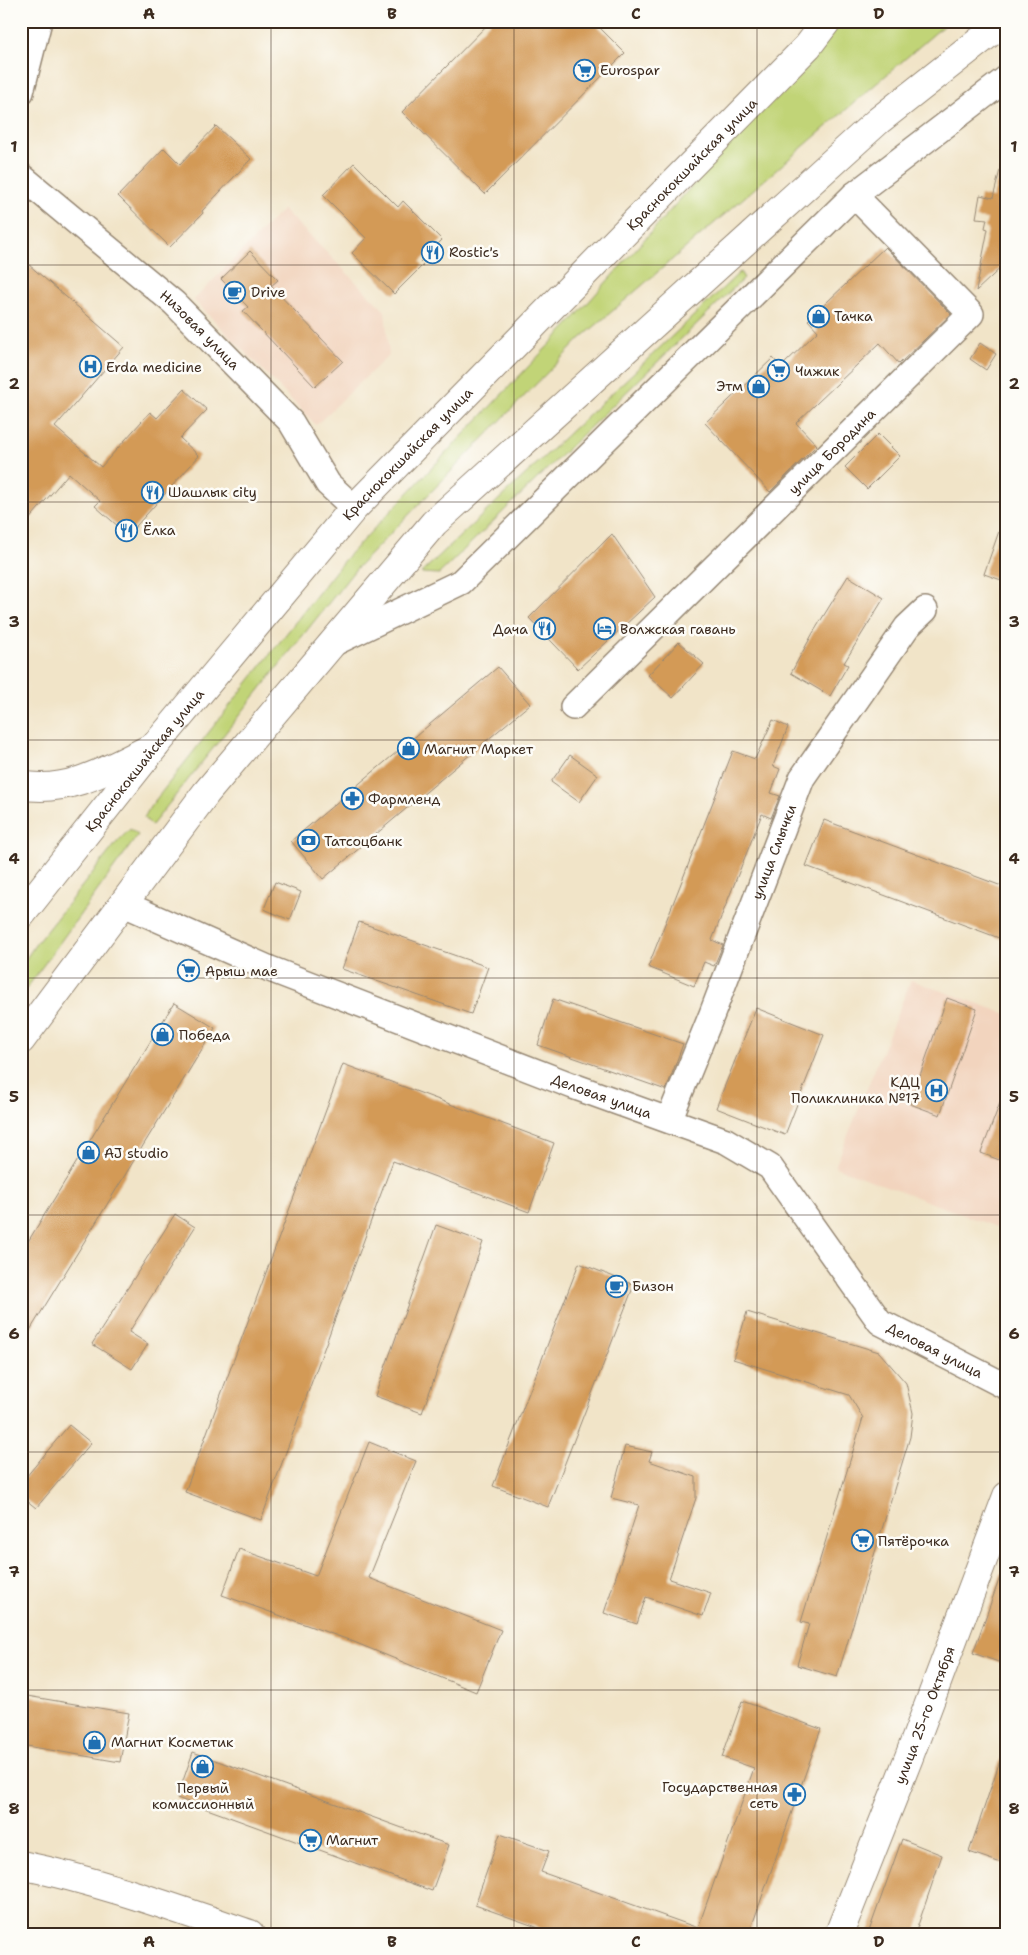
<svg xmlns="http://www.w3.org/2000/svg" width="1028" height="1955" viewBox="0 0 1028 1955" font-family="'Shantell Sans',sans-serif">
  <style>
    .built { fill: #f2d4be }
    .green { fill: #c1d477; stroke: #7e7f4a }
    .building { fill: #d39a57 }
    .lines { fill: none; stroke-linecap: round; stroke-linejoin: round }
    .minor-casing { stroke: #968773; stroke-width: 28 }
    .tertiary-casing { stroke: #968773; stroke-width: 30 }
    .primary-casing { stroke: #968773; stroke-width: 30 }
    .minor { stroke: #fff; stroke-width: 25 }
    .tertiary { stroke: #fff; stroke-width: 28 }
    .primary { stroke: #fff; stroke-width: 28 }
    .grid { fill: none; stroke: #3b2a1e; stroke-width: 1; stroke-opacity: 0.55 }
    .labels { text-anchor: middle; dominant-baseline: central; stroke-width: 5; stroke-linejoin: round; paint-order: stroke }
    .poi-label { font-size: 14px; fill: #3b2a1e; stroke: #fdfcf7; text-anchor: start }
    .street-label { font-size: 14px; fill: #3b2a1e; stroke: #fdfcf7 }
    .neatline { fill: none; stroke: #3b2a1e; stroke-width: 2 }
    .grid-label { font-size: 16px; text-anchor: middle; font-weight: bold; fill: #3b2a1e }
  </style>
  <rect width="100%" height="100%" fill="#fdfcf7"/>
  <filter id="ink" filterUnits="userSpaceOnUse"><feTurbulence type="fractalNoise" baseFrequency=".02" numOctaves="2"/><feDisplacementMap in="SourceGraphic" scale="10" xChannelSelector="R" yChannelSelector="G"/><feConvolveMatrix kernelMatrix="1 2 1 2 8 2 1 2 1" color-interpolation-filters="sRGB"/></filter>
  <filter id="wash" filterUnits="userSpaceOnUse"><feTurbulence type="fractalNoise" baseFrequency=".0096" numOctaves="4" result="noise"/><feDisplacementMap in="SourceGraphic" scale="20" xChannelSelector="R" yChannelSelector="G"/><feGaussianBlur stdDeviation="1.12" result="paint"/><feColorMatrix in="noise" values="0 0 0 0 0 0 0 0 0 0 0 0 0 0 0 0 0 1.4 0 .05"/><feComposite in="paint" operator="in"/></filter>
  <g filter="url(#wash)">
    <rect width="100%" height="100%" fill="#f1e4c8"/>
    <path class="built" d="M283,209L385,311L389,355L316,425L194,300Z
      M911,980L1007,1014V1231L835,1167Z"/>
    <path class="green" d="M839,21H949L580,339L355,570L152,825L144,818L150,807L345,559L569,324Z
      M740,272L744,278L439,574L421,573Z
      M130,829L138,835L21,996V966L35,945L118,841Z"/>
    <g id="blocks">
      <path class="building" d="M491,21H593L625,53L485,194L402,112Z
        M216,126L251,159L202,211L203,213L170,247L118,196L164,148L180,164Z
        M354,163L398,207L403,201L442,240L420,262L423,265L394,294L352,253L366,238L323,195Z
        M1000,170L1007,171V262L976,291L988,229L985,228L987,219L976,218L980,195L993,198Z
        M885,247L951,314L899,364L880,343L796,423L817,445L770,492L705,423L773,358L781,367L818,331L808,320Z
        M250,251L278,280L271,286L343,361L315,387L243,311L248,307L221,279Z
        M21,258L124,347L55,427L101,467L150,412L157,418L184,389L207,410L180,438L199,456L128,535L95,506L100,501L69,473L21,529Z
        M980,343L996,354L986,370L970,359Z
        M878,434L900,456L867,489L845,467Z
        M1004,517H1007V582L984,574Z
        M612,534L655,597L578,669L529,618Z
        M848,576L884,598L844,663L848,665L830,696L791,673L813,633Z
        M679,642L704,664L673,698L648,675Z
        M498,667L530,704L323,879L291,841Z
        M773,720L788,727L773,766L780,769L771,793L780,796L771,818L762,814L712,940L723,945L714,966L704,962L694,986L648,967L733,751L755,759Z
        M570,755L598,775L579,802L551,782Z
        M824,820L1007,888V941L806,866Z
        M275,882L301,892L290,920L264,909Z
        M359,922L488,967L471,1014L342,969Z
        M947,998L977,1009L940,1115L910,1104Z
        M553,999L683,1044L666,1090L538,1045Z
        M174,1003L215,1028L21,1345V1253Z
        M756,1008L824,1035L785,1135L716,1108Z
        M343,1064L554,1143L529,1212L393,1161L261,1520L185,1492Z
        M1005,1090H1007V1163L981,1153Z
        M175,1214L195,1227L129,1332L148,1344L132,1369L92,1344Z
        M436,1225L483,1242L422,1413L375,1396Z
        M579,1263L634,1285L548,1507L493,1486Z
        M747,1312L879,1352L906,1383L913,1413L910,1437L837,1677L797,1665L809,1624L801,1622L863,1418L849,1395L733,1359Z
        M69,1425L91,1443L36,1508L21,1496V1483Z
        M369,1442L416,1461L369,1578L501,1630L476,1692L349,1640L222,1595L239,1549L316,1576Z
        M625,1446L652,1452L649,1461L696,1477V1498L669,1579L711,1593L703,1616L646,1597L637,1624L604,1613L639,1505L611,1498Z
        M1004,1566H1007V1665L973,1653Z
        M21,1695L129,1713L120,1762L21,1745Z
        M742,1701L821,1729L749,1934H556L475,1905L500,1834L549,1851L541,1872L698,1928L754,1768L722,1757Z
        M193,1752L449,1845L432,1891L177,1798Z
        M1003,1752L1007,1753V1865L969,1852Z
        M902,1839L942,1855L915,1934H868Z"/>
    </g>
  </g>
  <g filter="url(#ink)">
    <use href="#blocks" fill-opacity="0" stroke="#968773" stroke-width="1"/>
    <g class="lines">
      <defs>
        <g id="minor">
          <path d="M21,92L39,21"/>
          <path id="s1" d="M21,176L174,303L291,422L328,484L354,508"/>
          <path d="M330,645L461,582L854,195L1007,78"/>
          <path id="s2" d="M573,707L971,314L854,195"/>
          <path id="s3" d="M124,904L270,969L573,1086L726,1141L770,1167L880,1322L1007,1387"/>
          <path id="s4" d="M669,1120L712,1014L802,778L907,627L925,610"/>
        </g>
        <g id="tertiary">
          <path d="M21,785C69,795 114,766 155,746"/>
          <path d="M21,1865C99,1881 174,1908 250,1934"/>
          <path id="s5" d="M839,1934L909,1757L1007,1496"/>
        </g>
        <g id="primary">
          <path id="s6" d="M21,915L155,746L354,508L808,46L827,21"/>
          <path d="M21,1040L206,793L434,523L878,121L1005,21"/>
        </g>
      </defs>
      <use href="#minor" class="minor-casing"/>
      <use href="#tertiary" class="tertiary-casing"/>
      <use href="#primary" class="primary-casing"/>
      <use href="#minor" class="minor"/>
      <use href="#tertiary" class="tertiary"/>
      <use href="#primary" class="primary"/>
    </g>
  </g>
  <path class="grid" d="M271,21V1934M514,21V1934M757,21V1934M21,265H1007M21,502H1007M21,740H1007M21,978H1007M21,1215H1007M21,1452H1007M21,1690H1007"/>
  <defs>
    <symbol id="supermarket-ring" viewBox="-11 -11 22 22"><circle r="9.5" fill="#fdfcf7" stroke="#1f6fb2" stroke-width="1.5"/><path d="M-6-5.5h2.5l.6 2H6L4.5 2H-2.5L-4.4-4H-6ZM-1.5 3.2a1.3 1.3 0 1 0 .1 0ZM3 3.2a1.3 1.3 0 1 0 .1 0Z" fill="#1f6fb2"/></symbol>
    <symbol id="restaurant-ring" viewBox="-11 -11 22 22"><circle r="9.5" fill="#fdfcf7" stroke="#1f6fb2" stroke-width="1.5"/><path d="M-5-6h1v4h1v-4h1v4h1v-4h1v5L-1.5 .5V6h-2V.5L-5-1ZM5-6V6H3V1.5H1.5Q1.5-4 5-6Z" fill="#1f6fb2"/></symbol>
    <symbol id="cafe-ring" viewBox="-11 -11 22 22"><circle r="9.5" fill="#fdfcf7" stroke="#1f6fb2" stroke-width="1.5"/><path d="M-5.5-4.5H6V0H3Q3 3.5 0 3.5H-2.5Q-5.5 3.5-5.5 0ZM3-3.2v2h1.7v-2ZM-6 4.5H4V6H-6Z" fill="#1f6fb2"/></symbol>
    <symbol id="shop-ring" viewBox="-11 -11 22 22"><circle r="9.5" fill="#fdfcf7" stroke="#1f6fb2" stroke-width="1.5"/><path d="M-5-2.5h2.3a2.7 3.5 0 0 1 5.4 0H5L5.5 6h-11ZM-1.5-2.5h3a1.5 2.3 0 0 0-3 0Z" fill="#1f6fb2"/></symbol>
    <symbol id="hospital-ring" viewBox="-11 -11 22 22"><circle r="9.5" fill="#fdfcf7" stroke="#1f6fb2" stroke-width="1.5"/><path d="M-5-5h3v3.5h4V-5h3V5h-3V1.5h-4V5h-3Z" fill="#1f6fb2"/></symbol>
    <symbol id="hotel-ring" viewBox="-11 -11 22 22"><circle r="9.5" fill="#fdfcf7" stroke="#1f6fb2" stroke-width="1.5"/><path d="M-6-4.5h1.5V1H6V5H4.5V3h-9V5H-6ZM-4 0a1.8 1.8 0 1 1 3.6 0ZM.5 0V-2.5h3Q6-2.5 6 0Z" fill="#1f6fb2"/></symbol>
    <symbol id="pharmacy-ring" viewBox="-11 -11 22 22"><circle r="9.5" fill="#fdfcf7" stroke="#1f6fb2" stroke-width="1.5"/><path d="M-2-6h4v4h4v4h-4v4h-4v-4h-4v-4h4Z" fill="#1f6fb2"/></symbol>
    <symbol id="bank-ring" viewBox="-11 -11 22 22"><circle r="9.5" fill="#fdfcf7" stroke="#1f6fb2" stroke-width="1.5"/><path d="M-6-4H6V4H-6ZM0-2.3a2.3 2.3 0 1 0 0 4.6a2.3 2.3 0 1 0 0-4.6Z" fill="#1f6fb2"/></symbol>
  </defs>
  <g fill-rule="evenodd">
    <use href="#supermarket-ring" x="572" y="58" width="25" height="25"/>
    <use href="#restaurant-ring" x="420" y="240" width="25" height="25"/>
    <use href="#cafe-ring" x="222" y="280" width="25" height="25"/>
    <use href="#shop-ring" x="806" y="304" width="25" height="25"/>
    <use href="#hospital-ring" x="78" y="354" width="25" height="25"/>
    <use href="#supermarket-ring" x="766" y="358" width="25" height="25"/>
    <use href="#shop-ring" x="746" y="374" width="25" height="25"/>
    <use href="#restaurant-ring" x="140" y="480" width="25" height="25"/>
    <use href="#restaurant-ring" x="114" y="518" width="25" height="25"/>
    <use href="#restaurant-ring" x="532" y="616" width="25" height="25"/>
    <use href="#hotel-ring" x="592" y="616" width="25" height="25"/>
    <use href="#shop-ring" x="396" y="736" width="25" height="25"/>
    <use href="#pharmacy-ring" x="340" y="786" width="25" height="25"/>
    <use href="#bank-ring" x="296" y="828" width="25" height="25"/>
    <use href="#supermarket-ring" x="176" y="958" width="25" height="25"/>
    <use href="#shop-ring" x="150" y="1022" width="25" height="25"/>
    <use href="#hospital-ring" x="924" y="1078" width="25" height="25"/>
    <use href="#shop-ring" x="76" y="1140" width="25" height="25"/>
    <use href="#cafe-ring" x="604" y="1274" width="25" height="25"/>
    <use href="#supermarket-ring" x="850" y="1528" width="25" height="25"/>
    <use href="#shop-ring" x="82" y="1730" width="25" height="25"/>
    <use href="#shop-ring" x="190" y="1754" width="25" height="25"/>
    <use href="#pharmacy-ring" x="782" y="1782" width="25" height="25"/>
    <use href="#supermarket-ring" x="298" y="1828" width="25" height="25"/>
  </g>
  <g class="labels">
    <g class="poi-label">
      <text x="600" y="70">Eurospar</text>
      <text x="449" y="252">Rostic's</text>
      <text x="251" y="292">Drive</text>
      <text x="834" y="316">Тачка</text>
      <text x="106" y="367">Erda medicine</text>
      <text x="795" y="371">Чижик</text>
      <text x="743" y="386" text-anchor="end">Этм</text>
      <text x="168" y="492">Шашлык city</text>
      <text x="143" y="530">Ёлка</text>
      <text x="528" y="629" text-anchor="end">Дача</text>
      <text x="620" y="629">Волжская гавань</text>
      <text x="424" y="749">Магнит Маркет</text>
      <text x="368" y="799">Фармленд</text>
      <text x="324" y="841">Татсоцбанк</text>
      <text x="205" y="971">Арыш мае</text>
      <text x="179" y="1035">Победа</text>
      <text x="920" y="1082" text-anchor="end">КДЦ<tspan x="920" dy="16">Поликлиника №17</tspan></text>
      <text x="104" y="1153">AJ studio</text>
      <text x="632" y="1286">Бизон</text>
      <text x="878" y="1541">Пятёрочка</text>
      <text x="111" y="1742">Магнит Косметик</text>
      <text x="778" y="1787" text-anchor="end">Государственная<tspan x="778" dy="16">сеть</tspan></text>
      <text x="203" y="1788" text-anchor="middle">Первый<tspan x="203" dy="16">комиссионный</tspan></text>
      <text x="326" y="1840">Магнит</text>
    </g>
    <g class="street-label">
      <text stroke="none"><textPath href="#s6" startOffset="1008">Краснококшайская улица</textPath></text>
      <text stroke="none"><textPath href="#s1" startOffset="236">Низовая улица</textPath></text>
      <text stroke="none"><textPath href="#s2" startOffset="364">улица Бородина</textPath></text>
      <text stroke="none"><textPath href="#s6" startOffset="602">Краснококшайская улица</textPath></text>
      <text stroke="none"><textPath href="#s6" startOffset="198">Краснококшайская улица</textPath></text>
      <text stroke="none"><textPath href="#s4" startOffset="288">улица Смычки</textPath></text>
      <text stroke="none"><textPath href="#s3" startOffset="515">Деловая улица</textPath></text>
      <text stroke="none"><textPath href="#s3" startOffset="950">Деловая улица</textPath></text>
      <text stroke="none"><textPath href="#s5" startOffset="235">улица 25-го Октября</textPath></text>
    </g>
  </g>
  <rect width="1028" height="1955" fill="none" stroke="#fdfcf7" stroke-width="55"/>
  <rect x="28" y="28" width="972" height="1900" class="neatline"/>
  <g class="grid-label">
    <text x="149" y="19">A</text>
    <text x="392" y="19">B</text>
    <text x="636" y="19">C</text>
    <text x="879" y="19">D</text>
    <text x="14" y="152">1</text>
    <text x="1014" y="152">1</text>
    <text x="14" y="389">2</text>
    <text x="1014" y="389">2</text>
    <text x="14" y="627">3</text>
    <text x="1014" y="627">3</text>
    <text x="14" y="864">4</text>
    <text x="1014" y="864">4</text>
    <text x="14" y="1102">5</text>
    <text x="1014" y="1102">5</text>
    <text x="14" y="1339">6</text>
    <text x="1014" y="1339">6</text>
    <text x="14" y="1577">7</text>
    <text x="1014" y="1577">7</text>
    <text x="14" y="1814">8</text>
    <text x="1014" y="1814">8</text>
    <text x="149" y="1947">A</text>
    <text x="392" y="1947">B</text>
    <text x="636" y="1947">C</text>
    <text x="879" y="1947">D</text>
  </g>
</svg>
